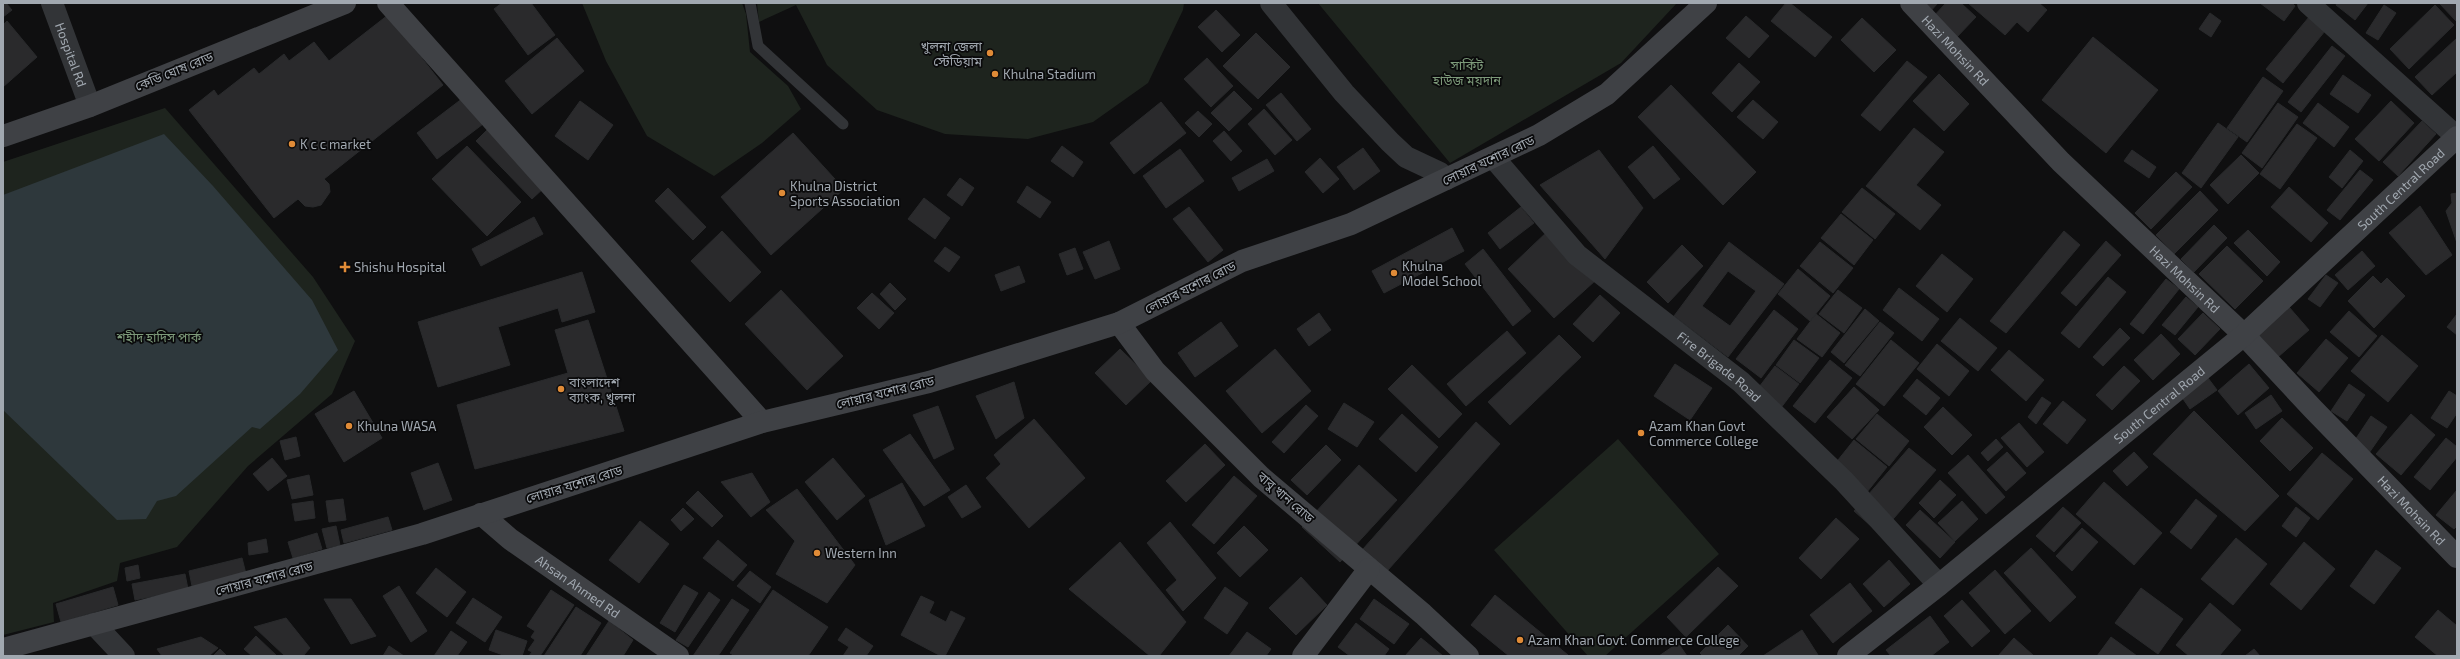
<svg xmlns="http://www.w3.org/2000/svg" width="2460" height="659" viewBox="0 0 2460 659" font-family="'Exo 2','Noto Sans Bengali',sans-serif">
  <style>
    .green { fill: #1e241e }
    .water { fill: #2e383c }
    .building { fill: #2a2a2c; stroke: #292a2c; fill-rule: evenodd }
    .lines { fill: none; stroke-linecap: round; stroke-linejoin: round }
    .lane { stroke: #323437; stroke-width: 11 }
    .street { stroke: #323437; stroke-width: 22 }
    .secondary { stroke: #3f4145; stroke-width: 22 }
    .poi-dot { fill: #e08b37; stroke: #0a0a0b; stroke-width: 1.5 }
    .labels { text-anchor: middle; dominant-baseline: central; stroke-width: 3.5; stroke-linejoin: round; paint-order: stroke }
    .poi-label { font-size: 13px; fill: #a1a8b0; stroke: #0a0a0b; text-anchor: start }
    .street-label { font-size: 13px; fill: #a1a8b0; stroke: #0a0a0b }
    .park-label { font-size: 13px; fill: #7d9a7a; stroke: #0a0a0b }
  </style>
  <rect width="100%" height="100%" fill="#0f0f10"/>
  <path class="green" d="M582,3H742L746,14L750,52L788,86L801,109L762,143L714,176L647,136L606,61Z
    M757,3H1184L1183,10L1148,83L1093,122L1028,139L945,134L877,110L827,65L796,5L759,22Z
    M1318,3H1677L1621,63L1450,163Z
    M165,108L313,277L355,341L332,394L248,466L177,547L120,563L117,581L53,603L54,622L3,635V162Z
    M1618,439L1719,554L1605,656H1588L1494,550Z"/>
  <path class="water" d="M164,134L213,186L312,300L338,350L300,394L260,429L252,427L176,496L157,501L146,519L117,520L3,410V195Z"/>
  <path class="building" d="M3,3H6L12,10L3,17Z
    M502,3H531L555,35L528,55L494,9Z
    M1786,3H1790L1832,37L1815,57L1771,21Z
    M1917,3H1938L1928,14Z
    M1946,3H1961L1976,17L1955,39L1932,18Z
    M1968,3H2039L2047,10L2028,32L2017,22L2005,35Z
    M2260,3H2292L2295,6L2284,21Z
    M2337,3H2368L2355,20L2336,5Z
    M2439,3H2457V22Z
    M2384,5L2396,13L2378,40L2366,33Z
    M2435,5L2454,25L2409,69L2390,49Z
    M1216,10L1240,35L1222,52L1198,27Z
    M2210,13L2221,21L2211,37L2199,29Z
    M388,15L443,85L324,179L329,184L330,192L321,205L313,207L305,206L298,199L274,218L189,110L214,90L218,96L254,68L259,74L284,54L289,61L314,42L329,61Z
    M1746,16L1769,36L1749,58L1726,38Z
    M2309,17L2325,31L2283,83L2266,69Z
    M1862,18L1896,50L1874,72L1841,40Z
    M7,21L37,57L3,87V25Z
    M1256,33L1290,67L1258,99L1223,66Z
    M2093,37L2158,90L2106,153L2042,100Z
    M557,38L584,71L532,114L505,81Z
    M2457,38V72L2432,95L2415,77Z
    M2332,46L2345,56L2301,112L2288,102Z
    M1207,58L1233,86L1211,107L1184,79Z
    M1907,61L1927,77L1880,131L1861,115Z
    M1739,63L1760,82L1732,112L1712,93Z
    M1939,74L1969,104L1944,131L1913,101Z
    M2343,75L2371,95L2358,113L2330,94Z
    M2263,77L2283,91L2247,142L2227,128Z
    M1671,85L1756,172L1723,205L1638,117Z
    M1234,91L1252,109L1229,131L1211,113Z
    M1281,93L1311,129L1297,141L1266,105Z
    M463,98L483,124L437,159L417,133Z
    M1753,100L1778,122L1763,139L1737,117Z
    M580,101L613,125L588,160L555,136Z
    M2391,101L2414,123L2379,161L2355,139Z
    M1161,102L1186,133L1134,174L1110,143Z
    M2278,103L2298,117L2262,168L2242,153Z
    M2318,103L2349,127L2334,147L2303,123Z
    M1264,109L1292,140L1275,155L1248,124Z
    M1198,111L1212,124L1199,137L1185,123Z
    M2422,121L2436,134L2398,176L2383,162Z
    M2218,123L2238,137L2201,188L2182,173Z
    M2297,124L2317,138L2280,189L2260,174Z
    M490,127L546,186L532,199L476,141Z
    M1914,128L1944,152L1916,185L1941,205L1920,230L1866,186Z
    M1224,131L1242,151L1231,161L1213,141Z
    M793,133L844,189L771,255L721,197Z
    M467,146L521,202L487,236L432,179Z
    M1062,146L1083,162L1073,177L1051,161Z
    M1653,146L1680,179L1654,199L1628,167Z
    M1363,148L1380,171L1354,190L1337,167Z
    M1180,149L1204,181L1166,208L1143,176Z
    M1599,150L1643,208L1605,259L1540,185Z
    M2132,150L2156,167L2149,178L2124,161Z
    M2350,150L2363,161L2342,188L2329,177Z
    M2241,155L2259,173L2228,204L2210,185Z
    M1320,158L1339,179L1323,193L1305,172Z
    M1267,159L1274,171L1239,191L1232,178Z
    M2360,170L2373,180L2340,220L2327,210Z
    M2176,172L2192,187L2151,229L2135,213Z
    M960,178L974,188L962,206L947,195Z
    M1027,186L1051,202L1040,218L1017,202Z
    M2289,187L2328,223L2311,242L2271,207Z
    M668,188L706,227L693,240L655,201Z
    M1862,188L1895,214L1875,239L1842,212Z
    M2200,191L2218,210L2174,254L2156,235Z
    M2457,193V243L2446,211L2452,203L2451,194Z
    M924,198L950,218L935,239L908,219Z
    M2420,206L2452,255L2426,275L2389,233Z
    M1189,207L1223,250L1208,262L1173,219Z
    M1521,207L1534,223L1500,249L1488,233Z
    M1841,214L1873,240L1854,265L1821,238Z
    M534,217L543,234L481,266L472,249Z
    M2214,225L2227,238L2194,272L2181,259Z
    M1452,228L1464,251L1384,293L1372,271Z
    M1549,230L1596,280L1554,318L1508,269Z
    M2248,230L2280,262L2267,276L2234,243Z
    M722,231L761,272L730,302L691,261Z
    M2064,231L2080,245L2006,333L1990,321Z
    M1109,241L1120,269L1095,279L1083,252Z
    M2106,241L2121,255L2076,306L2061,293Z
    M1729,242L1784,284L1728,357L1674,316ZM1728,271L1756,291L1730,326L1702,306Z
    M1820,242L1853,268L1833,293L1800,266Z
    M1682,245L1703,266L1668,303L1647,282Z
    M2227,246L2263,281L2235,309L2199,274Z
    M945,247L960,257L949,272L934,261Z
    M1075,248L1083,269L1067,275L1059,254Z
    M1483,249L1531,311L1513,326L1465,264Z
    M2362,251L2375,266L2348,290L2335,275Z
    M1942,254L1973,279L1947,312L1916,286Z
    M1019,266L1025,282L1001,291L995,275Z
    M1798,269L1830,296L1810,321L1778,294Z
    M582,272L595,312L562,322L558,308L498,327L510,365L438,387L418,322Z
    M2326,275L2338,283L2320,307L2308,299Z
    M2373,276L2381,284L2387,278L2405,296L2374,328L2348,301Z
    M2108,277L2126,292L2079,348L2061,333Z
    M2166,279L2179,289L2143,334L2130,324Z
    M890,283L906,299L895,310L880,294Z
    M1899,288L1939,319L1922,341L1883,310Z
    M781,290L843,356L807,390L745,324Z
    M1838,290L1862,308L1844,333L1819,314Z
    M872,293L894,313L879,329L857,308Z
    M1600,295L1620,313L1593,342L1573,324Z
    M2186,297L2198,307L2175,335L2162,325Z
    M2289,307L2309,330L2278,357L2258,334Z
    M1865,309L1879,321L1844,363L1831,352Z
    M1774,310L1798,329L1761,378L1736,359Z
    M2349,311L2377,336L2359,357L2330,332Z
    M1319,313L1331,330L1309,346L1297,329Z
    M2203,313L2220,329L2195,355L2178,339Z
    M1816,314L1840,333L1822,357L1797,339Z
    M2457,314V335L2447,327Z
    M1960,318L1997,348L1978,371L1941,341Z
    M588,320L624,431L475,469L457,405L568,373L555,330Z
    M1221,322L1238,346L1195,377L1178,353Z
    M1880,322L1894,333L1860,376L1845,365Z
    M2120,328L2130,338L2103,366L2093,357Z
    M1507,331L1526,353L1466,406L1447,384Z
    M2161,334L2180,354L2153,380L2134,360Z
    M1559,335L1581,357L1510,425L1488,402Z
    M2382,335L2418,366L2388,402L2351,371Z
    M2326,339L2348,358L2319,392L2297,373Z
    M1794,340L1819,358L1800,383L1776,365Z
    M1891,340L1919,363L1884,406L1856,384Z
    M1937,344L1969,371L1949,396L1917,369Z
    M1120,349L1152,380L1126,405L1095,373Z
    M1275,349L1311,391L1262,433L1226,391Z
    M2009,350L2044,380L2026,401L1991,370Z
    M1830,360L1852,378L1815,423L1793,406Z
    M1675,364L1712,388L1690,420L1654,396Z
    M2249,364L2269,388L2238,415L2218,391Z
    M1412,365L1462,414L1439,438L1388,389Z
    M1775,366L1799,384L1780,409L1756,391Z
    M2124,366L2140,381L2112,410L2096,395Z
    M2205,374L2217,390L2190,409L2179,393Z
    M1917,379L1940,398L1926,415L1903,396Z
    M1014,382L1024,418L996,439L976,396Z
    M2349,384L2365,395L2347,421L2331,411Z
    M1854,387L1879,410L1852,439L1827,417Z
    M354,391L382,438L344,462L315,414Z
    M2449,391L2457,396V413L2447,428L2431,418Z
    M2271,395L2282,411L2256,429L2245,413Z
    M2042,397L2051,403L2036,424L2028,417Z
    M2063,401L2086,420L2067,444L2043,424Z
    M1344,403L1374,422L1357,447L1328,429Z
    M1306,405L1318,416L1284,453L1272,442Z
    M938,406L954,449L934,459L913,415Z
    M1943,407L1972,435L1952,455L1924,427Z
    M2194,411L2279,496L2245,531L2153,454Z
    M1402,414L1438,447L1416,472L1379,439Z
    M1877,414L1909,441L1889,466L1856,439Z
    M2411,414L2435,435L2401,475L2376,454Z
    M2371,416L2387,427L2369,453L2353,443Z
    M2282,418L2313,448L2290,471L2260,441Z
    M1034,419L1085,478L1029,528L986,478L1001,464L994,455Z
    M1476,422L1500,444L1388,570L1363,549Z
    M2019,423L2044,452L2027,467L2001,438Z
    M910,434L950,490L924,506L883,450Z
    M296,437L300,456L285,460L280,441Z
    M2446,438L2457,447V457L2430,490L2414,477Z
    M1996,439L2003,447L1988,461L1981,453Z
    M1854,440L1887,467L1867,492L1834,465Z
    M1205,444L1225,465L1186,502L1166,481Z
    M1326,445L1341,460L1307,495L1291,480Z
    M1909,448L1936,470L1880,534L1854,511Z
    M2007,452L2026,473L2006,491L1987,470Z
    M2134,452L2148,467L2127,486L2113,471Z
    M2322,453L2353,479L2318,520L2287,494Z
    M1968,455L2005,497L1986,514L1948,473Z
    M272,458L287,476L268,491L253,474Z
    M833,458L865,496L837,520L805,482Z
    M438,463L452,500L424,510L411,473Z
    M1359,465L1397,500L1340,562L1302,527Z
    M752,473L770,502L751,517L721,482Z
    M309,475L313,495L292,499L287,480Z
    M1234,476L1257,496L1214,544L1192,525Z
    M1940,480L1956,495L1934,518L1919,503Z
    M2104,482L2162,533L2134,565L2076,514Z
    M902,483L925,526L886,545L869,500Z
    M966,485L981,507L962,518L948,497Z
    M797,489L855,565L827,603L776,574L795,541L766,510Z
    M2457,490V526L2454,529L2436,515Z
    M698,491L723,516L712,527L686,503Z
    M343,499L346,520L329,522L326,501Z
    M2196,499L2217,516L2191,549L2170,532Z
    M313,501L315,518L295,521L292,504Z
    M1962,501L1978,519L1955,541L1938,523Z
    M2063,507L2081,523L2054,552L2036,536Z
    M2296,507L2310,518L2296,537L2282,526Z
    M683,508L694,519L681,531L671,520Z
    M1920,510L1955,542L1940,558L1906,525Z
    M388,517L392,530L344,543L341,530Z
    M1836,518L1859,539L1821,579L1799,558Z
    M640,521L669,544L639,583L609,560Z
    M1170,522L1216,578L1183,611L1166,590L1177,580L1147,543Z
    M336,526L340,545L327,548L322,529Z
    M1244,526L1268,550L1240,577L1217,553Z
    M2082,528L2098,542L2072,571L2056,556Z
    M317,533L322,549L293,558L288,542Z
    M2236,538L2267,564L2233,605L2201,579Z
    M266,539L268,552L249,555L248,543Z
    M718,540L747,565L733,581L703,558Z
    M1120,542L1186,622L1159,656H1150L1069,589Z
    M2304,542L2335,569L2301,610L2270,584Z
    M2031,548L2076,597L2050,622L2004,573Z
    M2376,550L2401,568L2374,604L2350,586Z
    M242,558L246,574L192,586L189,571Z
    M1889,560L1910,584L1884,607L1863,584Z
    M138,565L140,578L127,581L125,568Z
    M1718,567L1738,586L1686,637L1667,617Z
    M436,568L466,592L447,617L416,593Z
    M1995,570L2031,611L2005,634L1969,593Z
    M750,571L771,587L760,603L737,586Z
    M185,574L188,589L135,600L132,584Z
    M1301,577L1327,605L1296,635L1269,608Z
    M1850,583L1872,611L1833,643L1810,615Z
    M684,585L698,593L675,632L660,623Z
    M399,586L427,631L411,642L383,596Z
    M113,587L118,605L61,622L56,604Z
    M1225,587L1248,603L1227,634L1204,618Z
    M2141,588L2183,619L2158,654L2115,623Z
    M551,590L574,605L540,656H529L532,652L528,650L535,640L531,637L535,631L527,626Z
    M773,590L828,627L808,656H735L730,653Z
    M709,592L720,600L688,647L676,640Z
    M1495,595L1568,655V656H1509L1471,625Z
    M921,596L934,602L929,613L946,622L951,611L965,618L945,656H941L901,635Z
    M473,598L502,617L485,642L456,623Z
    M324,599H351L376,636L351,644Z
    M732,599L749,610L718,656H693Z
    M1374,599L1409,624L1394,644L1360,619Z
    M1962,600L1990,631L1972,647L1944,616Z
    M2210,603L2241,630L2219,656H2189L2176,645Z
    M576,607L601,623L580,656H544Z
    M2438,610L2457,626L2456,656H2438L2415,637Z
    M1930,616L1949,642L1931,656H1891L1886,650Z
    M286,618L310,648L303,656H285L254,627Z
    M609,621L633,640L623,656H586Z
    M1356,623L1389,649L1384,656H1350L1338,647Z
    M1728,625L1748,646L1738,656H1703L1700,653Z
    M846,628L873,646L866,656H843L849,647L838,640Z
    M496,630L527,641L522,656H506L489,650Z
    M1802,630L1818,655L1817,656H1763Z
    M451,631L467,642L457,656H434Z
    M1247,632L1271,649L1266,656H1229Z
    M256,636L277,656H252L244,649Z
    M201,637L218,648L209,656H162L157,649Z
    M2111,637L2137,656H2097Z
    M1421,638L1443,656H1405Z
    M2014,638L2034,656H1998Z
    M1678,643L1687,656H1659Z
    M389,646L404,656H383Z
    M220,649L227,656H213Z
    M2254,649L2260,656H2245Z"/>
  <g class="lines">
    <path class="lane" d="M750,3L758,46L843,124"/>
    <g class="street">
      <path id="s1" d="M52,3L90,106"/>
      <path d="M1271,3L1344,93L1390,142L1406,157L1440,173L1446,179"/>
      <path d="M2308,3L2457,137"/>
      <path id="s2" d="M1493,157L1577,255L1741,382L1844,481L1939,585"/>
      <path d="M94,624L124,656"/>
    </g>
    <g class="secondary">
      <path d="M388,3L762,422"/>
      <path id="s3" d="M1911,3L2061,162L2244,335L2313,409L2457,557"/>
      <path d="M3,136L90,106L345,3"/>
      <path d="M1119,323L1155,371L1261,477L1423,614L1468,656"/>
      <path id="s4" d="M481,514L510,539L678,656"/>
      <path d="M3,649L422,534L762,422L929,382L1119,323L1242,261L1351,224L1539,135L1607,94L1706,3"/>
      <path d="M1303,656L1369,569"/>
      <path id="s5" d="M1848,656L1939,585L2244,335L2457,137"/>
    </g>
  </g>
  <g class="poi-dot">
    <circle cx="990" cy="53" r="4"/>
    <circle cx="995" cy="74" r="4"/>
    <circle cx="292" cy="144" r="4"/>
    <circle cx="782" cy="193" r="4"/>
    <path d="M343 261h4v4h4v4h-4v4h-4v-4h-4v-4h4z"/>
    <circle cx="1394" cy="273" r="4"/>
    <circle cx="561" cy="389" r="4"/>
    <circle cx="349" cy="426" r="4"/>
    <circle cx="1641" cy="433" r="4"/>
    <circle cx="817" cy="553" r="4"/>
    <circle cx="1520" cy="640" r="4"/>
  </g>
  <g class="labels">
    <g class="poi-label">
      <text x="982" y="46" text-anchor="end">খুলনা জেলা<tspan x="982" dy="15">স্টেডিয়াম</tspan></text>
      <text x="1003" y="74">Khulna Stadium</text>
      <text x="300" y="144">K c c market</text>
      <text x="790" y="186">Khulna District<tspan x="790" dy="15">Sports Association</tspan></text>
      <text x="1402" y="266">Khulna<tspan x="1402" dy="15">Model School</tspan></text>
      <text x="354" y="267">Shishu Hospital</text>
      <text x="569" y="382">বাংলাদেশ<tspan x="569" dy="15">ব্যাংক, খুলনা</tspan></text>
      <text x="357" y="426">Khulna WASA</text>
      <text x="1649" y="426">Azam Khan Govt<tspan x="1649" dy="15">Commerce College</tspan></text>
      <text x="825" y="553">Western Inn</text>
      <text x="1528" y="640">Azam Khan Govt. Commerce College</text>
    </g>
    <g class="street-label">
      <text stroke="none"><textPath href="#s3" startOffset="65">Hazi Mohsin Rd</textPath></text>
      <text stroke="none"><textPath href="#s1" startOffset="55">Hospital Rd</textPath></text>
      <text transform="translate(174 71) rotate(-22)">কেডি ঘোষ রোড</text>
      <text transform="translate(1488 160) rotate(-25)">লোয়ার যশোর রোড</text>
      <text stroke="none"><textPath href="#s5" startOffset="724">South Central Road</textPath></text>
      <text stroke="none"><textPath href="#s3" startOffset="389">Hazi Mohsin Rd</textPath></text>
      <text transform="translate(1190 287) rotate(-27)">লোয়ার যশোর রোড</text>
      <text stroke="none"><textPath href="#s2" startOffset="310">Fire Brigade Road</textPath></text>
      <text transform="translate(885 392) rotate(-14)">লোয়ার যশোর রোড</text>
      <text stroke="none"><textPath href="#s5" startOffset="400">South Central Road</textPath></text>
      <text transform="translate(574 484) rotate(-17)">লোয়ার যশোর রোড</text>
      <text transform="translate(1286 497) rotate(41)">বাবু খান রোড</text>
      <text stroke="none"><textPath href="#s3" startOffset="713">Hazi Mohsin Rd</textPath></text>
      <text transform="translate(264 578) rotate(-15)">লোয়ার যশোর রোড</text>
      <text stroke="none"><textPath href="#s4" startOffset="121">Ahsan Ahmed Rd</textPath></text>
    </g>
    <g class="park-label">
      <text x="1467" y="65">সার্কিট<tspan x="1467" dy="15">হাউজ ময়দান</tspan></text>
      <text x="159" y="337">শহীদ হাদিস পার্ক</text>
    </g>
  </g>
  <rect width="2460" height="659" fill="none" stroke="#a1a8b0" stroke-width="8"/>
</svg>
